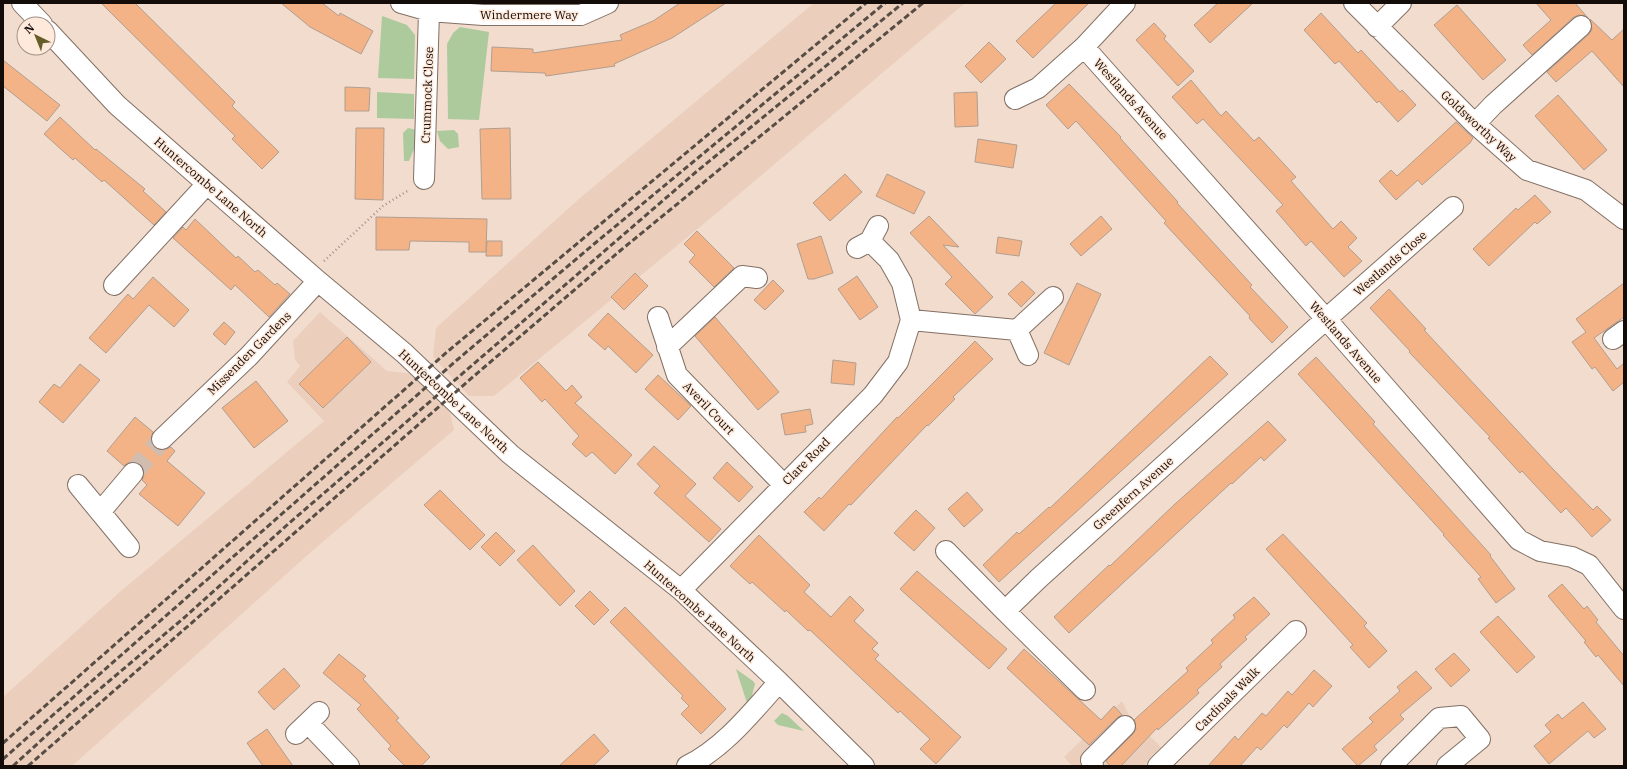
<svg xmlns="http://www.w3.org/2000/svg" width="1627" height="769" viewBox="0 0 1627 769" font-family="'IBM Plex Serif',serif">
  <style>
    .built { fill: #ebcfbc }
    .green { fill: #adca9d }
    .building { fill: #f3b386; stroke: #b19e90 }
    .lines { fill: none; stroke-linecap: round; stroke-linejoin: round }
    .minor-tunnel { stroke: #d0bdb0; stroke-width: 20; stroke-dasharray: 20 10; stroke-linecap: butt }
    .minor-casing { stroke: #837064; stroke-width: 22 }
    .path { stroke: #a29288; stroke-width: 2.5; stroke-dasharray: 1 3; stroke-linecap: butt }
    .minor { stroke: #fff; stroke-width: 20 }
    .rail { stroke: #584d45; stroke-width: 3; stroke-dasharray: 6 3; stroke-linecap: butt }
    .labels { text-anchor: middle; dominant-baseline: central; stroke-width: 3; stroke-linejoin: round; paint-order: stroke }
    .street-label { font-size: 12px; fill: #130c08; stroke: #fee9db }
  </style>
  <rect width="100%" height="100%" fill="#f1dcce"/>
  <path class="built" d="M814,3H965L718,212L494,396H469L433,357L436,328L580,198Z
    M320,312L387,371L415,374L450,413L454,430L311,552L72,766H3V697L121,591L324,421L287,382L300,366L295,360L293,341Z
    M1122,701L1130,717L1164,750L1143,766H1072L1064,757Z"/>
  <path class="green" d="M382,16L407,25L415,35L414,79L378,78Z
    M460,27L489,32L479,120L448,119L447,44L453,33Z
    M377,92L414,94V119L377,118Z
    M408,128L421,131L422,142L414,149L409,161H404L403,133Z
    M454,130L458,134L459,147L448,149L440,141L437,131Z
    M736,669L753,681L755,684L751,699L747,703Z
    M782,713L788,716L804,731L778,725L774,721Z"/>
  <path class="building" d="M101,3H135L235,102L232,106L279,152L262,169L232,139L235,136Z
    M281,3H322L339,16L340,13L373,31L361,54L310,27Z
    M680,3H726L672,38L614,64L615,66L546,76L545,73L491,71L492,47L533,49V53L622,40L620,35L653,21Z
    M1056,3H1089L1033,58L1016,41Z
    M1218,3H1253L1210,43L1194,25Z
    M1536,3H1575L1588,18L1579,15L1574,17L1532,55L1523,45L1551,20Z
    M1457,5L1506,60L1483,80L1434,25Z
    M1321,13L1358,53L1361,50L1400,92L1402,90L1416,105L1398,122L1379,101L1377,103L1339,61L1335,64L1304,30Z
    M1590,19L1612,40L1624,29V87L1592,51L1556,82L1547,72L1589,34L1592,29Z
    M1154,23L1166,36L1164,39L1194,71L1178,86L1136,40Z
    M989,42L1006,59L981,83L965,66Z
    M3,60L60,105L47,121L3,86Z
    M1191,80L1221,116L1226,111L1254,141L1259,137L1296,177L1291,181L1333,229L1341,221L1357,238L1348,247L1362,261L1344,277L1311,241L1306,246L1276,211L1283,205L1203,119L1197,124L1172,97Z
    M1069,84L1121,137L1120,138L1178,202L1177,203L1252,285L1250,287L1288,327L1272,343L1249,318L1250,316L1164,223L1166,221L1076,121L1068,129L1046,105Z
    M345,87L370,88L369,111H345Z
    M977,92L978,126L955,127L954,93Z
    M1558,95L1607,150L1584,170L1535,116Z
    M60,117L95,150L96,149L145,189L143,191L166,212L154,225L104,180L102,182L75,158L73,160L44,134Z
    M1456,122L1473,138L1470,143L1422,185L1418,180L1396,200L1379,181L1391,170L1397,176Z
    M356,128H384L383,200L355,199Z
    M510,128L511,199H482L480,129Z
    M978,139L1017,145L1013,168L975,162Z
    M845,174L862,192L830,221L813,203Z
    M887,174L925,192L914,214L876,196Z
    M1535,195L1551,212L1537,224L1535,222L1489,266L1473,249L1516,208L1518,210Z
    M929,216L959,247L943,245L993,297L975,314L945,284L952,277L910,233Z
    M1101,216L1112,229L1081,256L1070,244Z
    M376,217L487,219L486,252H469V242L410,241L409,250H376Z
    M195,219L236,258L238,256L255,272L258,270L275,285L277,283L290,294L269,317L235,285L231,290L173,238L183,227L186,230Z
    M697,231L734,268L714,287L689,262L695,255L684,244Z
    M821,236L833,273L814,279H808L797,244Z
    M998,237L1022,241L1019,256L996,253Z
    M487,241H502V256H486Z
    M635,273L648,286L624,310L611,297Z
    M857,276L878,307L860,320L838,289Z
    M153,277L189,310L174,327L149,305L106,353L89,338L128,294L133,299Z
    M773,280L784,291L765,310L754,300Z
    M1022,281L1035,293L1021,307L1008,294Z
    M1077,283L1101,294L1069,365L1044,353Z
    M1624,283V317L1594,338L1617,369L1624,363V382L1613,391L1595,367L1592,369L1572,342L1586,332L1576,319Z
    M1389,289L1426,329L1424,330L1552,468L1593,510L1597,506L1611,520L1592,537L1566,508L1561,513L1522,471L1520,473L1488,438L1490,437L1409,352L1410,351L1370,308Z
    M608,313L653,355L636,373L608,346L605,350L588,335Z
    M715,317L779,392L758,410L695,336Z
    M224,322L235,332L225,345L213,334Z
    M347,337L371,362L323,408L299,384Z
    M975,341L993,359L953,397L955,399L928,426L927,425L851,505L849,504L824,531L804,512L819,497L821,499L897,417L898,418Z
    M1210,356L1228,374L999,582L983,565L1017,532L1019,534L1049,507L1050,508Z
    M1316,357L1375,422L1373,424L1491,555L1490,556L1515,589L1496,603L1478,579L1481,577L1443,535L1444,534L1298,374Z
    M833,360L856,363L854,385L831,383Z
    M538,362L566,391L572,385L582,397L575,403L632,455L615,474L592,452L586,457L572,444L579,436L545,399L542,402L520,378Z
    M80,364L100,380L63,423L39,402L54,384L60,388Z
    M658,375L691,406L678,420L645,389Z
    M256,381L288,421L254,448L222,408Z
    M810,409L813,424L805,426L806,432L785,435L781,414Z
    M135,417L153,432L151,441L154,447L164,450L171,447L175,451L167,461L205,493L178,526L139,494L147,485L142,480L144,475L141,464L135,462H129L124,466L107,451Z
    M1268,421L1286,440L1264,461L1261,457L1232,484L1231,483L1069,633L1054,617L1109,565L1110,566L1175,504Z
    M654,446L696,484L685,496L721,529L709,542L654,493L660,486L637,464Z
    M727,462L753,487L739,502L713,478Z
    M440,490L485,535L470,550L424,505Z
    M967,492L983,510L964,527L948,509Z
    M916,510L935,528L914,551L894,533Z
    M496,532L515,551L500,566L481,547Z
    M1283,534L1367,623L1364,626L1387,651L1369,668L1350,647L1353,645L1266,549Z
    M759,535L810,585L804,592L831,617L850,596L864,610L854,621L878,643L872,649L879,655L875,659L961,737L936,764L920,749L930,739L900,711L898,713L810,630L808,631L786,610L785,612L752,582L750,584L730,566Z
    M533,545L575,591L560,606L517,560Z
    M917,571L1007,649L989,669L900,589Z
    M1562,584L1584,609L1587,606L1598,620L1596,622L1624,656V686L1598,655L1596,657L1584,642L1586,641L1548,596Z
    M590,591L609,610L594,625L575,606Z
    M1254,597L1270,614L1245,637L1247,639L1220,664L1222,667L1197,690L1199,693L1158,730L1157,728L1121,766H1110L1106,761L1133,734L1136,729L1134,720L1188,671L1186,668L1213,643L1211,640L1235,618L1233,615Z
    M625,607L726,709L701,734L681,714L689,706L681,698L683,696L610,622Z
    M1498,616L1535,657L1517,673L1480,632Z
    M1024,649L1101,720L1114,706L1122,715L1117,718L1089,745L1007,668Z
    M1454,653L1470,670L1451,687L1435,669Z
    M339,654L366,676L363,679L399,718L396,720L430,757L421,766H405L388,749L391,746L357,709L361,705L323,673Z
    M284,668L300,686L274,710L258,692Z
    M1314,670L1332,686L1313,707L1309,703L1287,728L1284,725L1261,750L1257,747L1240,766H1208L1235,736L1238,740L1262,713L1266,716L1288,691L1292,695Z
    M1416,671L1432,688L1400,715L1404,719L1374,746L1377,750L1358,766L1342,749L1373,722L1369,718L1400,691L1397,687Z
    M1583,702L1606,729L1594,738L1588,731L1549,764L1534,746L1551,732L1545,725L1558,714L1562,719Z
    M267,729L293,766H263L247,743Z
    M594,734L609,751L593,766H559Z"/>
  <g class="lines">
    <path class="minor-tunnel" d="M133,473L162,439"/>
    <defs>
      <path id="minor" d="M22,3L42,24
        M401,3L429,11L483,15H581L608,3
        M1354,3L1475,124L1527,170L1586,190L1624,219
        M1377,27L1401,3
        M48,31L117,105L318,281L404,353L510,454L681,590L779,682L864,766
        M1084,47L1326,319L1519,540L1540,551L1572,557L1589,565L1624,609
        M1015,99L1038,88L1084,47L1125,3
        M1475,124L1493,105L1581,26
        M424,179L429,11
        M857,248L870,241L878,226
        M114,285L207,184
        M658,317L677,375L783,484
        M911,320L1017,330
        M1613,339L1624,331
        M667,347L742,276L757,278
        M1028,355L1017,330L1053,297
        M162,439L249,356L318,281
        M78,485L129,547
        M101,511L133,473
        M946,551L1005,611L1038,579L1326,319L1453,207
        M681,590L873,395L898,362L911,320L902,283L889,260L870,241
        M1005,611L1085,690
        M308,723L349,766
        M296,734L319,712
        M687,766C724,748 752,712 779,682
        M1093,766L1091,760L1125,726
        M1158,766L1296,631
        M1391,766L1439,718L1461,716L1480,739L1447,766"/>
    </defs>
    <use href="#minor" class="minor-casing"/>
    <path class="path" d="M324,261L383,206L409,190"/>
    <use href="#minor" class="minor"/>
    <path class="rail" d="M3,743L447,352L866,3
      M3,759L457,360L594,244L885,3
      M13,766L69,715L185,617L287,525L696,172L903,3
      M28,766L474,376L621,250L923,3"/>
  </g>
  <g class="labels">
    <g class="street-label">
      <text x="529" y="14">Windermere Way</text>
      <text transform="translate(427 95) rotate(-88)">Crummock Close</text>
      <text transform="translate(1131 99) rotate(48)">Westlands Avenue</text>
      <text transform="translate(1479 126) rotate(43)">Goldsworthy Way</text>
      <text transform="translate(211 187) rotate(41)">Huntercombe Lane North</text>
      <text transform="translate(1390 263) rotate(-41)">Westlands Close</text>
      <text transform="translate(1346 342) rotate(49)">Westlands Avenue</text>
      <text transform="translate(249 353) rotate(-45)">Missenden Gardens</text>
      <text transform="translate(454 401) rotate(43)">Huntercombe Lane North</text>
      <text transform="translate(709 408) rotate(46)">Averil Court</text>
      <text transform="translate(806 461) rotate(-45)">Clare Road</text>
      <text transform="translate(1133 493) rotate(-42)">Greenfern Avenue</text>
      <text transform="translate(700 611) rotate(42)">Huntercombe Lane North</text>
      <text transform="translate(1227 699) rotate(-45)">Cardinals Walk</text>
    </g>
  </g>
  <rect width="1627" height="769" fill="none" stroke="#130c08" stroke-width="8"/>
  <g transform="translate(36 36) rotate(317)"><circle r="19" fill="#fee9db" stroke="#a09187"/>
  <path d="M0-3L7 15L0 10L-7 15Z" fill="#675d29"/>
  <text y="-6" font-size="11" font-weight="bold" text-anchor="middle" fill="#130c08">N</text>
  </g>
</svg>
